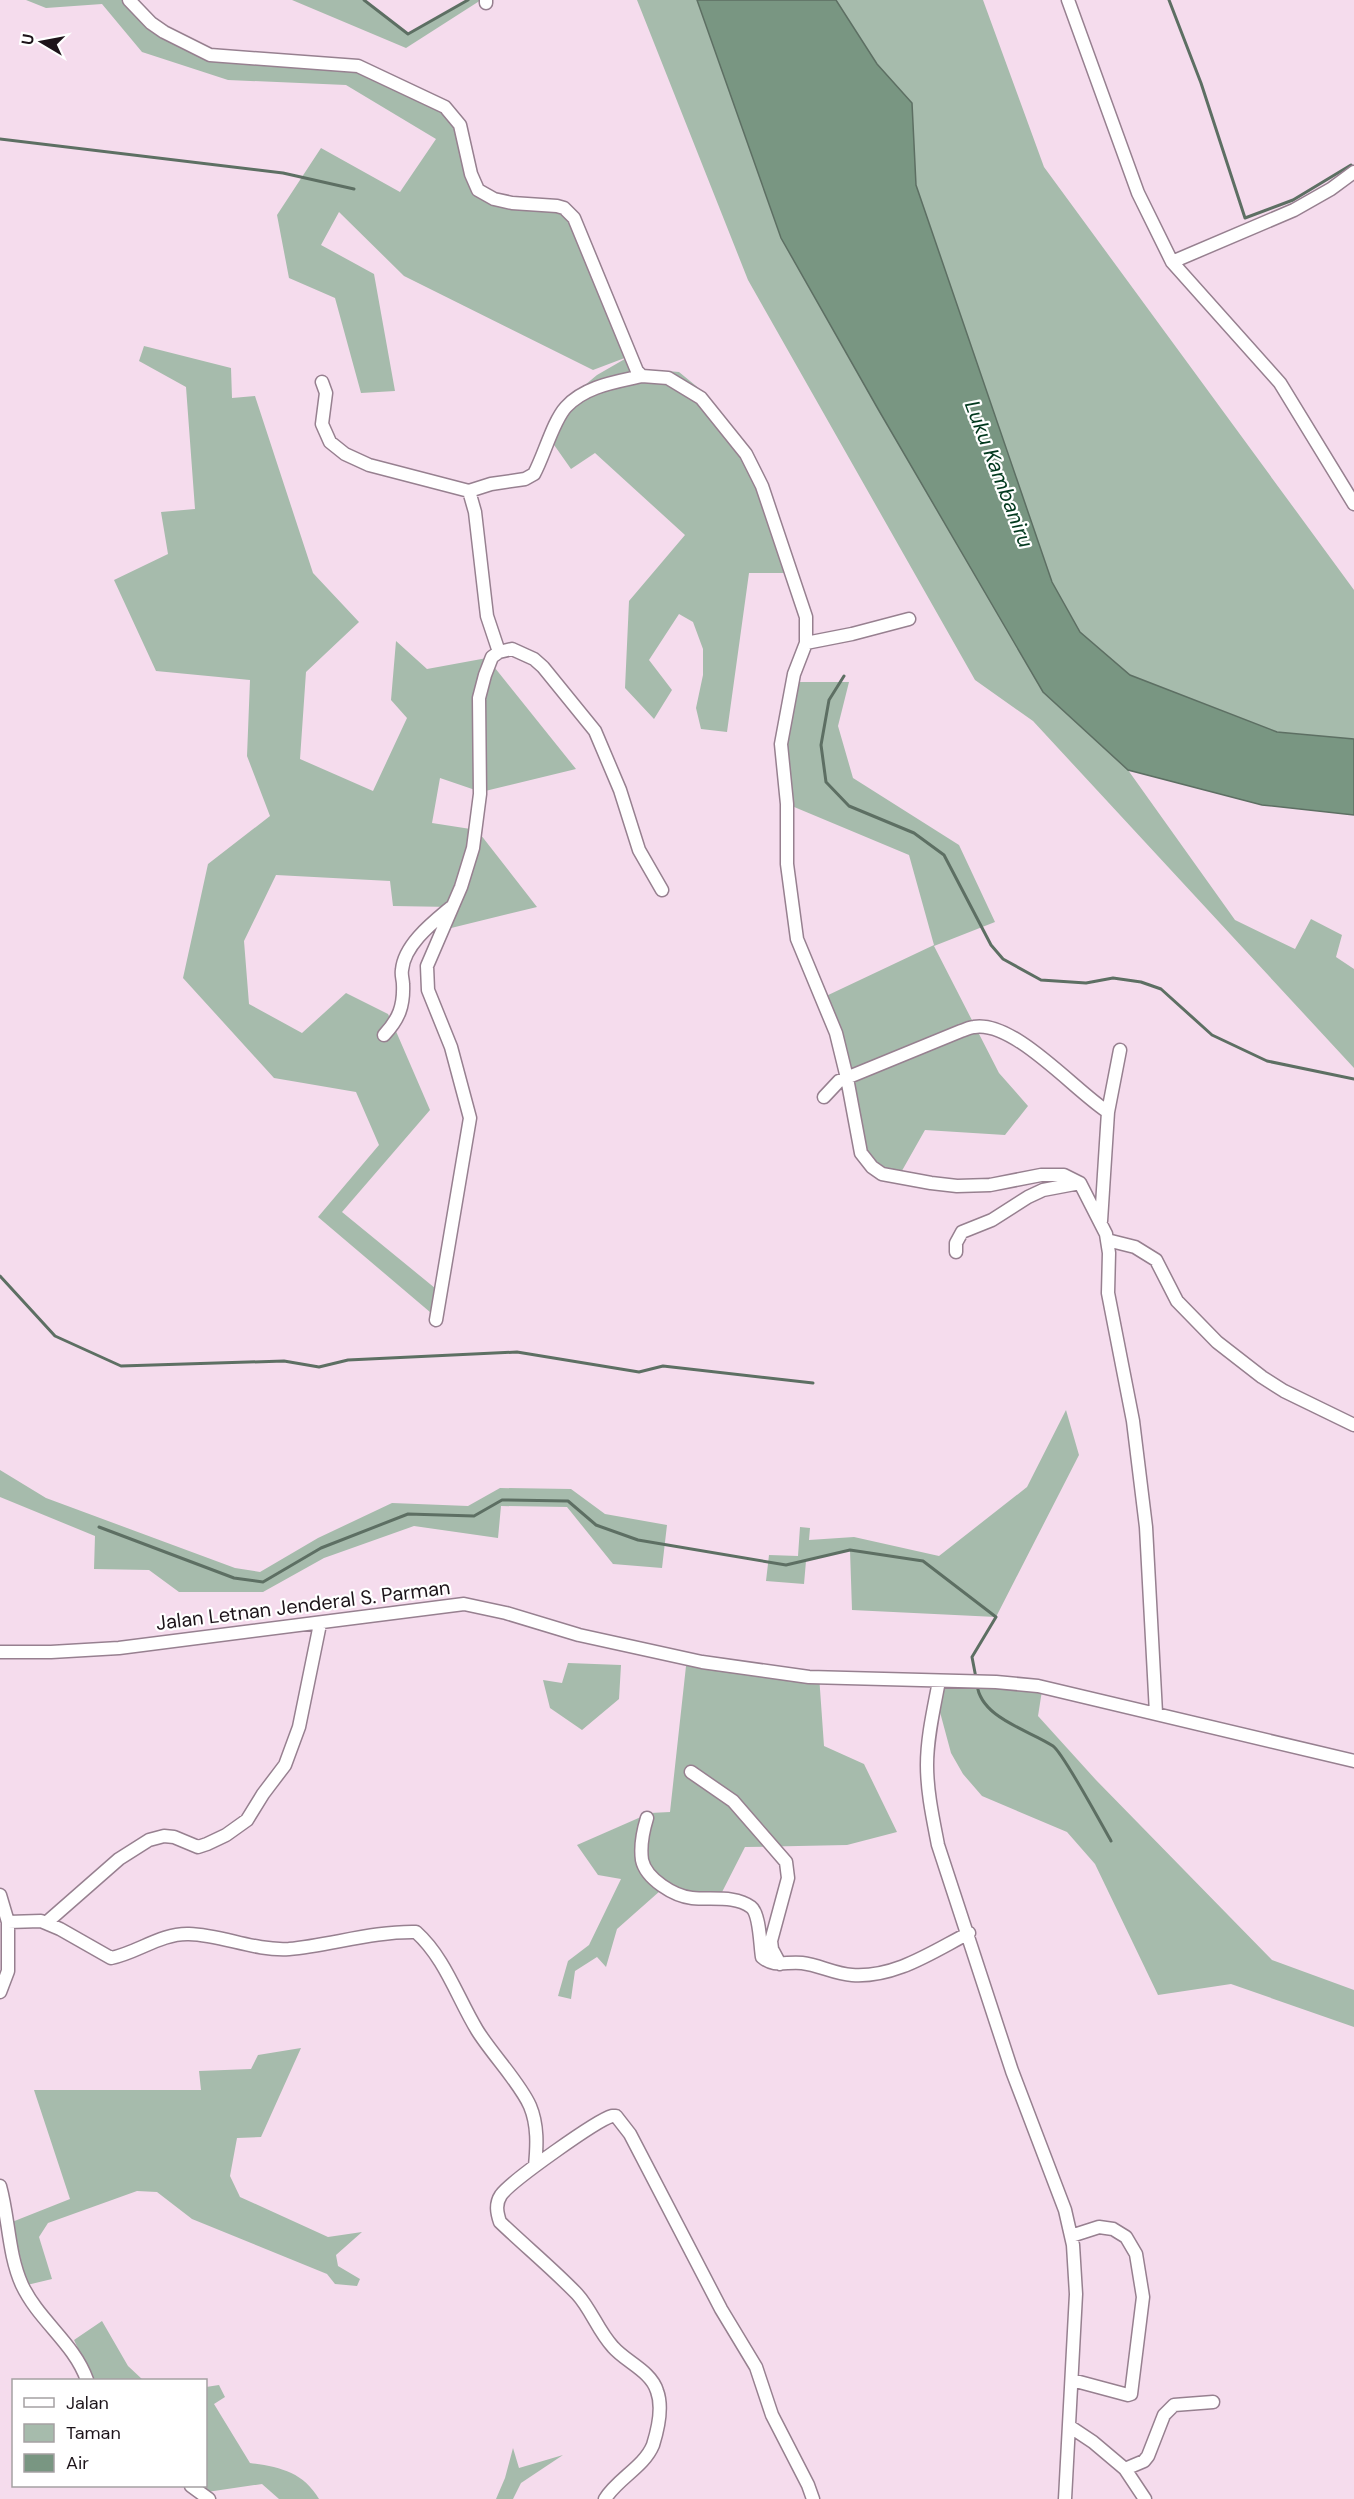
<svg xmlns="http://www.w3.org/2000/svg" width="1354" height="2499" viewBox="0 0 1354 2499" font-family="'DM Sans',sans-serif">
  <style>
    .green { fill: #a6bbac }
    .water { fill: #799682; stroke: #5d6f63; stroke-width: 1.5 }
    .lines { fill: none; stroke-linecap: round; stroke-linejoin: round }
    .stream { stroke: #5d6f63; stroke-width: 3 }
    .minor-casing { stroke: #978090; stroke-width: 15 }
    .minor { stroke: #fff; stroke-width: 12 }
    .labels { text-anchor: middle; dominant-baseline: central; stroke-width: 4.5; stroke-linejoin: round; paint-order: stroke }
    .street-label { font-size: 20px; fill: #1d141a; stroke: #fff }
    .water-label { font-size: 21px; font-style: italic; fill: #01381d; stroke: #fff }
  </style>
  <rect width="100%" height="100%" fill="#f5dced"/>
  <path class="green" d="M26,0H132L161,28L226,56L342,60L453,110L475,177L483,189L497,196L554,200L567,204L638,369L658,375L667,371L679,372L701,390L751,457L792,573H749L727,732L701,729L696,708L703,675V649L693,622L679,614L649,660L672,690L654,719L625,688L629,601L685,535L595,453L571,469L552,442L573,395L597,375L630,356L593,370L404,276L339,212L321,245L374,274L395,391L361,393L335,298L289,278L277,215L321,148L400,192L436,139L346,85L228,80L142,52L102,4L46,8Z
    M292,0H364L409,34L468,0H481L406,48Z
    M637,0H697L781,238L1043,692L1128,770L1235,920L1295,949L1311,919L1342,935L1336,957L1354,969V1068L1033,721L975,680L748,280Z
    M836,0H983L1044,167L1354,590V739L1277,732L1130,675L1080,632L1052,582L916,185L911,103L877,64Z
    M144,346L231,368L232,398L255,396L313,573L359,622L306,672L300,759L373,791L407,718L391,700L396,641L427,669L487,658L576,769L481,792L440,778L432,823L477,830L537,907L443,930L452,907L393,906L390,881L276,875L244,941L249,1004L302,1033L346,993L388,1014L392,1022L430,1110L342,1212L441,1293L437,1318L318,1217L379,1145L356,1092L274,1078L183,978L208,864L270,816L247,756L250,680L156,671L114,580L168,554L161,512L195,509L186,387L139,361Z
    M796,682H849L838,726L853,778L959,845L995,922L934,946L999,1073L1028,1106L1005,1135L925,1130L899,1176L885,1173L863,1150L824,997L934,945L909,855L787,804L785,744Z
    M1066,1410L1079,1455L996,1617L852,1610L850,1550L806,1561L804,1584L766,1581L769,1555L798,1556L800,1527L810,1528L809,1540L854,1537L939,1556L1027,1487Z
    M0,1470L46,1498L235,1568L260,1572L318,1538L392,1503L468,1506L500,1488L571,1489L605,1514L667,1525L662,1568L613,1564L567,1507L501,1506L498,1538L414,1526L324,1558L263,1592H179L149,1570L94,1569L95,1536L0,1497Z
    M687,1657L819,1675L824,1746L864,1764L897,1832L847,1845L745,1847L720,1896L688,1894L669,1883L617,1929L606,1967L597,1957L575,1971L571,1999L558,1996L568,1961L589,1945L621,1879L598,1875L577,1845L650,1813L670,1812Z
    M568,1663L621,1665L619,1699L582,1730L550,1708L543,1680L562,1683Z
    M941,1679L1043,1684L1038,1716L1096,1780L1272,1960L1354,1990V2027L1231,1984L1158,1995L1095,1864L1067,1832L982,1796L963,1774L951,1753L937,1701Z
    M301,2048L261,2137L237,2138L230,2176L240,2197L328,2237L362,2232L336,2255L338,2266L360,2279L357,2286L335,2284L327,2274L192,2219L157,2192L137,2191L48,2223L39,2237L52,2279L27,2285L12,2222L70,2199L34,2090H201L199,2071L251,2069L258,2055Z
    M102,2321L128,2366L143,2380H93L74,2340Z
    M219,2385L225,2397L214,2404L250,2463C280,2467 303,2472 319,2499H279L262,2484L207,2492L199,2486H206V2387Z
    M513,2448L519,2468L563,2455L521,2483L513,2499H496L505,2478Z"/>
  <path class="water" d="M697,0H836L877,64L912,103L916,185L1052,582L1080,632L1130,675L1277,732L1354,739V815L1262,805L1128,770L1043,692L878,409L781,238Z"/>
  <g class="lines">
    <path class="stream" d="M364,0L408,34L468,0
      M1169,0L1201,83L1245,218L1293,200L1351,165L1353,169
      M0,139L283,173L354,189
      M844,676L829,700L821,745L826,782L849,806L914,833L944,855L991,945L1003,959L1041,980L1086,983L1113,978L1141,982L1161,989L1212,1035L1267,1061L1354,1079
      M0,1276L55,1336L121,1366L284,1361L319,1367L348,1360L517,1352L639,1372L663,1366L813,1383
      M99,1527L234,1578L263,1582L321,1548L408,1514L474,1516L502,1500L568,1501L596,1525L638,1540L786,1565L850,1550L923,1561L996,1617L972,1657L976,1678
      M977,1684C980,1718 1029,1730 1053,1746C1063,1753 1102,1825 1111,1841"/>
    <defs>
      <path id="minor" d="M129,0L151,23L164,32L210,55L358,66L445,107L460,125L471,174L478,190L494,199L512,203L557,206L564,208L574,218L637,371L642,376L668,378L701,398L746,454L762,486L806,617V643L794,674L781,744L787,804V864L797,939L836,1033L847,1078L861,1153L872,1167L882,1174L931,1183L957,1186L990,1185L1041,1175H1064L1080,1183L1106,1234L1109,1253L1108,1293L1133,1421L1146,1527L1156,1713
        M486,0V3
        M1068,0L1138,193L1172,262L1280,383L1354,504
        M1172,262L1294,210L1331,189L1354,172
        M322,382L326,393L322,424L330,442L345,454L369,465L469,491L491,484L525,479L534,474C544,456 553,421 566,407C585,386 616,382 642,376
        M469,491L475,512L487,616L499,652
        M806,643L852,634L909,619
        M384,1035C399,1019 404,1006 403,984C403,980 401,975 402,970C404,945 432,923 450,908
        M824,1097L839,1081L961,1031C965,1030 970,1027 974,1027C1014,1020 1075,1091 1108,1112
        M1101,1221L1108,1112L1120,1050
        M1107,1240L1135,1247L1156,1260L1177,1301L1217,1342L1262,1377L1284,1391L1354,1425
        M956,1252V1243L962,1232L992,1220L1028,1197L1043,1190L1080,1183
        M436,1320L470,1118L451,1047L428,990L427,966L461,887L473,848L480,794L479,698L485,675L492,657L499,652L512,649L534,659L543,667L595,731L620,790L639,850L662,890
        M0,1652H51L119,1648L464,1604L506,1613L579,1635L702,1662L809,1677L996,1682L1038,1686L1354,1761
        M939,1681C934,1708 927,1737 927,1765C927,1792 933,1819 938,1845L1012,2071L1065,2210L1073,2245L1076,2294L1065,2499
        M691,1772L733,1801L786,1862L788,1878L771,1941L772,1949L780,1964
        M647,1818C643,1831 640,1846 642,1860C646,1879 674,1896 692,1898C711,1900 735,1895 751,1907C760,1914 760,1945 762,1957C774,1968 787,1961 802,1963C819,1965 835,1974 852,1975C895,1978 932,1952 969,1933
        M0,1895L8,1922L41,1921L60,1929L111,1958C137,1953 161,1933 189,1934C223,1935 254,1951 289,1949C331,1945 374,1931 416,1932C445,1958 457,1997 477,2030C491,2053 520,2083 530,2106C538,2125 537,2146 535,2166
        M46,1923L119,1859L149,1840L164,1836L174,1837L198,1847L207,1844L226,1835L247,1820L263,1794L285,1765L299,1727L320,1624
        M0,1992L8,1971V1922
        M0,2186C9,2218 8,2254 22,2285C39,2321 74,2343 87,2380
        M1071,2236L1099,2227L1113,2229L1126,2237L1136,2254L1143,2297L1131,2394L1128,2395L1072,2380
        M1069,2426L1093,2442L1125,2469L1145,2499
        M1125,2469L1144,2461L1148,2456L1164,2415L1174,2405L1213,2402
        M191,2486L209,2499
        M605,2499C617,2479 644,2467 653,2445C658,2429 663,2407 657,2391C651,2371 626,2362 613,2347C598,2331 591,2309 577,2294C553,2269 525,2246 500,2222C497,2213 495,2204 501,2195C511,2181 597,2120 612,2116H616L630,2134L721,2309L756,2367L772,2415L808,2485L813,2499"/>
    </defs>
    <use href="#minor" class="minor-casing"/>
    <use href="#minor" class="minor"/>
  </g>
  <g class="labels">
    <g class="street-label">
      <text transform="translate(303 1605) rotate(-7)">Jalan Letnan Jenderal S. Parman</text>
    </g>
    <g class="water-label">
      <text transform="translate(999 474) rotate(69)">Luku Kambaniru</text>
    </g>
  </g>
  <rect x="12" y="2379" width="195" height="108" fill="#ffffff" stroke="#a5a1a3" stroke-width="1.5"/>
  <rect x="24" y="2398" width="30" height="9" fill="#ffffff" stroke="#a5a1a3" stroke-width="1.5"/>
  <text x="66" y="2409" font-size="18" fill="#1d141a">Jalan</text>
  <rect x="24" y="2424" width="30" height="18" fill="#a6bbac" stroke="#a5a1a3" stroke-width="1.5"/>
  <text x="66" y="2439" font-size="18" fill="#1d141a">Taman</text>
  <rect x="24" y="2454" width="30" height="18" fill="#799682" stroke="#a5a1a3" stroke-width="1.5"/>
  <text x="66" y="2469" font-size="18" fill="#1d141a">Air</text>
  <g transform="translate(42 42) rotate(280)" stroke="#ffffff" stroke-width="4.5" paint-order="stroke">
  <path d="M0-4.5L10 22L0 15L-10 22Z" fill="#1d141a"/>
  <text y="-9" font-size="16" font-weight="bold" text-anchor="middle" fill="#1d141a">U</text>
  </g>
</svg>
